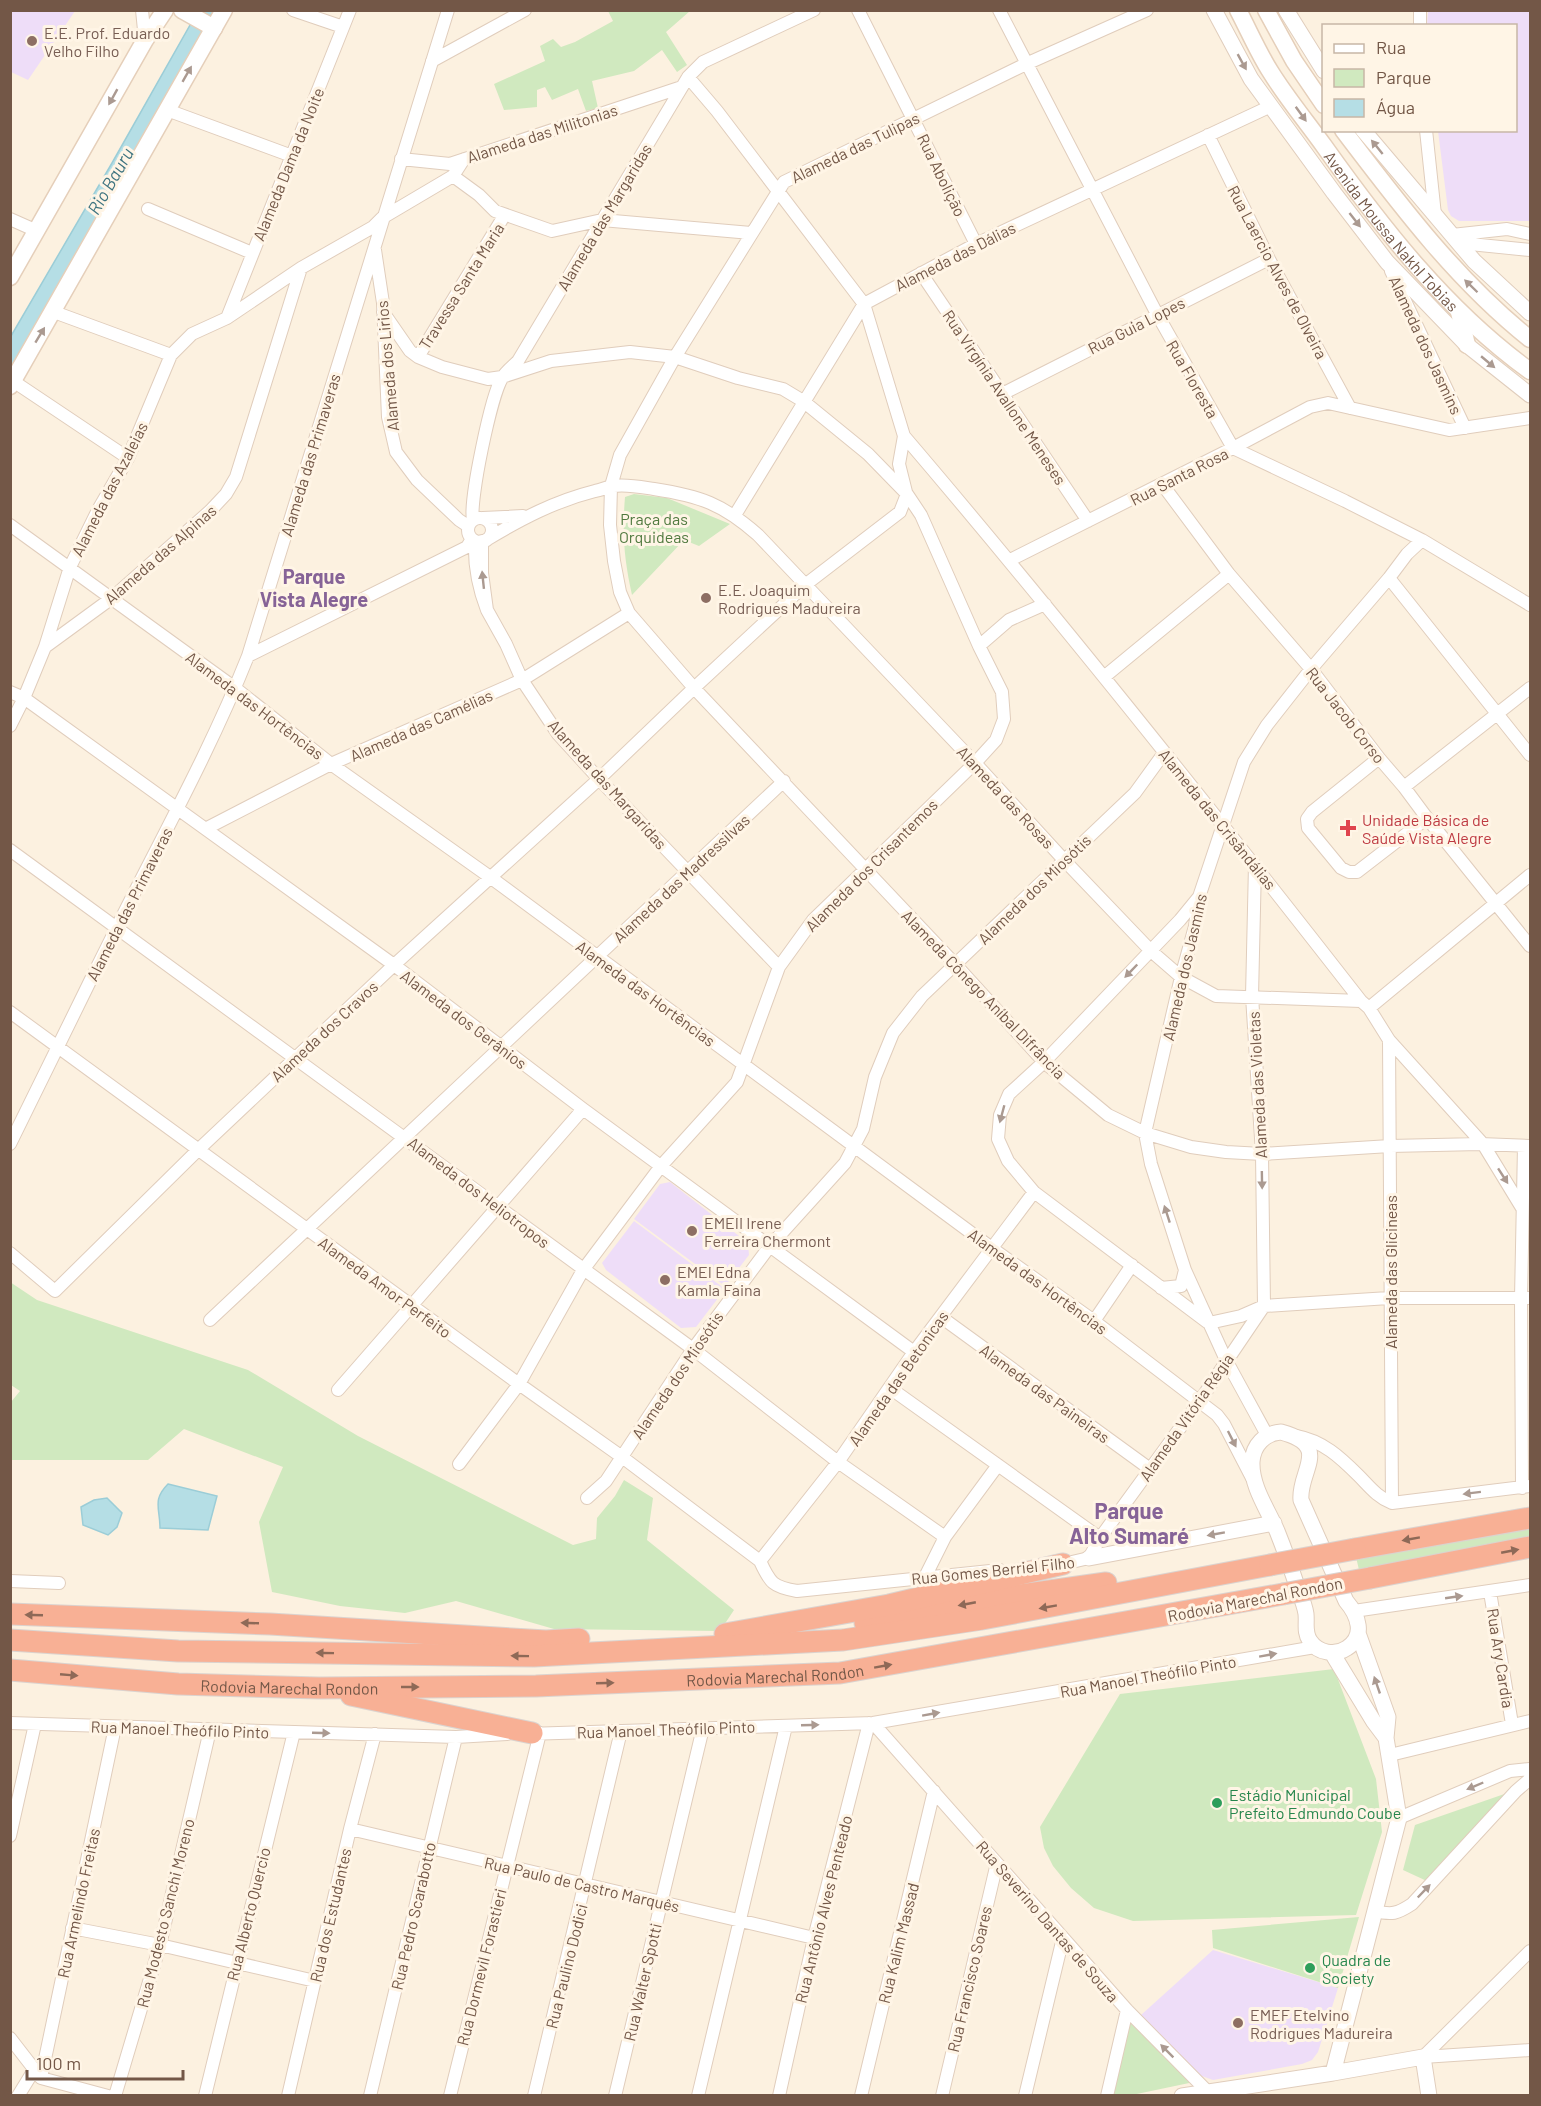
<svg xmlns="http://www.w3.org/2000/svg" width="1541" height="2106" viewBox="0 0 1541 2106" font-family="Barlow,sans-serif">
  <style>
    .education { fill: #eeddf8 }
    .green { fill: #d0e9bf }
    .water { fill: #b5dee5; stroke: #9bcdd7; stroke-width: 1.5 }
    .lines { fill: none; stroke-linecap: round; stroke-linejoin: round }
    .minor-casing { stroke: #e0cdbc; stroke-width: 14 }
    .tertiary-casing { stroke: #e0cdbc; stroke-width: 17 }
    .secondary-casing { stroke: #e5cfba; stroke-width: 19 }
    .motorway-casing { stroke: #dbd3cf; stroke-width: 23 }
    .minor { stroke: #fff; stroke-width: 12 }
    .tertiary { stroke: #fff; stroke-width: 15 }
    .secondary { stroke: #fff; stroke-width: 16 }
    .motorway { stroke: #f8b095; stroke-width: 21 }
    .motorway-bridge-casing { stroke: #dbd3cf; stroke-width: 23; stroke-linecap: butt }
    .motorway-bridge { stroke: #f8b095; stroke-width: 21 }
    .oneway { fill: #ab9a91 }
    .oneway2 { fill: #8e6957 }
    .education-dot { fill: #8d6e63; stroke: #fff5e6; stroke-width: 2 }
    .health-dot { fill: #e0444e; stroke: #fff5e6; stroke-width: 2 }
    .leisure-dot { fill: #2e9e5b; stroke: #fff5e6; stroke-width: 2 }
    .labels { text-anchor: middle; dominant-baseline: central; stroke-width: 6; stroke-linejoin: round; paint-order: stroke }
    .education-label { font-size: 16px; fill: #785e54; stroke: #fff5e6; text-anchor: start }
    .street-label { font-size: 16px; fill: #735747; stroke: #fff5e6 }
    .park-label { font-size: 16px; fill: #50793f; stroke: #fff5e6 }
    .health-label { font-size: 16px; fill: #be3a42; stroke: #fff5e6; text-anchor: start }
    .leisure-label { font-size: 16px; fill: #27864d; stroke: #fff5e6; text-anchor: start }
    .water-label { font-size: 18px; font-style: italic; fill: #3e7480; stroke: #fff5e6 }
    .quarter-label { font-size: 20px; font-weight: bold; fill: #866397; stroke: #fff5e6 }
    .district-label { font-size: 22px; font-weight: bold; fill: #866397; stroke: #fff5e6 }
  </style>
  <rect width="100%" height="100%" fill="#fcf1e0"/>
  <path class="education" d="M10,11H75L28,80L11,72Z
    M1428,11H1530V221H1459L1451,216L1448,210L1438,131L1516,130V26H1427Z
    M670,1182L748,1243L749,1255L725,1286L634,1219L660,1184Z
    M634,1221L725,1289L696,1327L681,1328L606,1270L602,1263Z
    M1213,1950L1338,1988L1318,2052L1312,2060L1302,2064L1213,2080L1199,2075L1141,2015Z"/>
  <path class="green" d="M608,11H690L666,32L687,65L677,72L662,50L634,71L592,81L598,108L586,111L578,89L552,100L545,87L537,90V107L504,110L494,84L545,61L540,46L553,39L561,47L575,42L613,21Z
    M634,494L667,498L730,524L699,546L684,540L632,595C624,559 622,534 625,497Z
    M10,1282L37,1300L248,1370L358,1436L573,1545L596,1539L597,1518L615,1496L624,1480L653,1498L647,1540L734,1610L720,1631L554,1629L456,1601L405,1613L340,1606L272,1592L259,1522L283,1467L184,1429L148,1460H11V1402L20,1391L11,1385Z
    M1530,1525V1540L1359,1570L1356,1557Z
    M1334,1669L1376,1779L1382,1832L1356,1915L1133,1921L1094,1908L1071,1888L1053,1866L1044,1848L1040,1827L1120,1694Z
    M1513,1791L1429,1882L1403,1870L1415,1825Z
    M1359,1917L1338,1988L1213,1948L1212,1930Z
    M1128,2014L1194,2082L1132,2095L1110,2096Z"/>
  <path class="water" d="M198,11H223L11,375V336L112,163Z
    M168,1484L217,1496L208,1530L160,1528C160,1508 152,1500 168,1484Z
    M107,1498L122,1513L117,1527L108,1535L83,1525L81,1507L94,1500Z"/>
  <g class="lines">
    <defs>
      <path id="minor" d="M142,10L145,40
        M293,10L343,27
        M858,10L976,244
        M999,10L1157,314L1233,448L1345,501L1422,540L1530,605
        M1147,10L1026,64L784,182L675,357L620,455L611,486L610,525L614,561L620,592L629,613L694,688L955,964L1044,1062L1108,1115L1145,1133L1191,1147L1226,1152L1262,1154L1390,1146L1480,1144L1530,1146
        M1420,10V26
        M432,61L525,10
        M688,77L717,111L864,304L904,436L899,464L906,492
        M167,110L292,156
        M1426,130L1435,215
        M1208,135L1269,259L1350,408
        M401,159L450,164L682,87
        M464,159L453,176L479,195L495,211L552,231L602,220L751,233
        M148,209L252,253
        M10,219L37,231
        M1452,235L1507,229L1530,234
        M1460,243L1530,250
        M375,250L383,303L388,417L396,452L417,480L459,520L468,526
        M1391,271L1465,428
        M921,273L1088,521
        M54,312L171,355
        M383,312L410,351L418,357L442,367L488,379L502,377L551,361L630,352L675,357L738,378L783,389L803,401L868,454L907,494L921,515L979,646L1002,692L1004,719L996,740L975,763L813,920L779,967L737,1082L661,1166L583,1270L519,1384L459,1464
        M227,318L350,10
        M418,357L504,216
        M13,381L128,458
        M1004,393L1269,259
        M904,436C1061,620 1212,810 1361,1001L1369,1008L1389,1040L1483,1144L1522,1208
        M1162,484L1229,574L1311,669L1379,758L1404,787L1427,818L1530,946
        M735,515L864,304L976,244L1271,106
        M483,518L523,516
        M468 530a12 12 0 1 1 24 0a12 12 0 1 1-24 0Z
        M473,520C469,501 491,396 502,378C505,372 513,366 518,361L688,77L703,62L814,10
        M10,525L235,688L331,764L490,877L993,1249L1094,1321L1217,1415L1224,1424L1252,1478
        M486,540C521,519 555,501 595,491C601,490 607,487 613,486C627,484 641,487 654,489C700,496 723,504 758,535L975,763L1064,860L1151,951L1181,977L1216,996L1361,1001
        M475,541C474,565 478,587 487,610L482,573V541
        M1010,560L1233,448L1310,407L1328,403L1449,430L1530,418
        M1389,578L1530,755
        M487,610L506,644L522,680L558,734L599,779L779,967
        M979,646L1009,620L1045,604
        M45,647L112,598L210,511L226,494L236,477L301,268
        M248,656L467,547L472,539
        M1104,677L1229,574
        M10,692L24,698L394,965L583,1109L914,1352
        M10,726L24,698L45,647L70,567L98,510L128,458L171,355L192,334L227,318L301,268L373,227L382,218L453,176
        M1379,758L1312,812L1307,819L1308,828L1341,868L1349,872H1357L1427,818
        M1404,787L1530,688
        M207,828L331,764L522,680L629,613
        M10,850L693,1349L838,1462L945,1537
        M1255,865L1252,996L1262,1154L1264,1306
        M1198,898L1180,920L1044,1062L1009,1094L1000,1115L998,1139L1008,1161L1034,1192L1207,1322
        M1369,1008L1530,875
        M10,1012L519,1384L622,1457L760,1561C770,1583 773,1587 797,1591L1000,1570
        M1389,1040L1392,1503
        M10,1144C46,1071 81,999 117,927C162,837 211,749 248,656L448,10
        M10,1253L55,1291L198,1150L394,965L599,779L694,688L805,585L900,512L907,494
        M1161,1288L1181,1286L1185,1270
        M941,1317L1150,1469
        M210,1320L784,781
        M1094,1321L1132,1265
        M1209,1323L1241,1316L1264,1306L1389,1298H1530
        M890,1388L1100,1538
        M338,1390L583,1109
        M1267,1435L1226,1360L1185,1270L1151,1164L1145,1133L1181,977L1195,926L1199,897L1244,762L1267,725L1311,669L1389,578L1407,554L1422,540
        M1296,1436C1323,1441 1340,1457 1359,1476C1369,1486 1377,1497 1392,1503L1530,1486
        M1522,1488L1521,1298L1524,1146
        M587,1498L606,1481L693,1349L770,1246L845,1163L863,1129L875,1077L893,1033L922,996L1135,793L1164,753
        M760,1561L838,1462L914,1352L1034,1192
        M1059,1565L1089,1558L1100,1538L1199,1402L1264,1306
        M925,1577L945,1537L998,1465
        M10,1581L59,1583
        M1490,1592L1512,1724
        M1354,1611L1530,1585
        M10,1723L456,1737L507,1734
        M873,1723L1127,2010L1207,2091
        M527,1734L873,1723L1315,1647
        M1390,1755L1530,1721
        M1399,1818L1510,1771L1530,1769
        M350,1829L814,1938
        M10,1836L35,1724
        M1374,1911C1392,1915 1397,1914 1412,1904L1516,1791L1530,1779
        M72,1928L160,1945L315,1981
        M10,2038L41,2078L108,2096
        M1423,2057L1530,1951
        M1423,2057L1530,2050
        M41,2078L115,1727
        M18,2096L34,2070
        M115,2096L160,1945L210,1730
        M205,2096L294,1732
        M288,2096L350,1829L375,1734
        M370,2096L456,1737
        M450,2096L540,1733
        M534,2096L621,1731
        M615,2096L703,1728
        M698,2096L786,1726
        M779,2096L814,1938L869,1723
        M861,2096L934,1791
        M942,2096L997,1863
        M1025,2096L1063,1938
        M1107,2096L1127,2010"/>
      <path id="tertiary" d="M1214,10L1251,79L1334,193L1387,262L1467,345L1530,395
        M1286,10L1324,71
        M1363,130L1474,261L1530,313
        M1281,1432C1333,1446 1298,1471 1301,1500L1346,1601C1358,1615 1366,1636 1347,1648C1335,1656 1318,1653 1310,1641C1304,1632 1307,1624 1306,1614C1305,1607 1302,1599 1299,1592C1292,1571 1285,1551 1277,1531C1268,1510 1251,1486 1252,1462C1253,1445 1265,1433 1281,1432Z
        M1089,1558L1274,1523
        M1332,1653L1374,1722L1386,1738
        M1333,2073L1399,1818L1386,1738L1388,1717L1358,1633
        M1182,2096L1333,2073L1423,2057L1429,2096"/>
      <g id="secondary">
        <path d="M182,10L214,28"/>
        <path id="s1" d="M1238,10C1249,31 1258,52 1270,71C1286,97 1306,121 1324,146C1383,229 1447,311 1530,371"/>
        <path d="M1266,10L1294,61L1324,105"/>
        <path d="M1343,130C1400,205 1456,280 1530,339"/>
        <path d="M10,277L145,40L165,10"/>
        <path d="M1459,312L1467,345"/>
        <path d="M10,386L224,10"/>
      </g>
      <g id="motorway">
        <path d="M1355,1549L1530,1518"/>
        <path d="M1370,1578L1530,1547"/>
        <path d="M10,1614L270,1624L546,1641L579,1639"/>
        <path d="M865,1623L991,1599L1106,1583"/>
        <path d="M725,1634L889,1605L1063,1564"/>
        <path d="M10,1640L178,1651L534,1656L843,1640L982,1619L1270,1565"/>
        <path id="s2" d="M10,1670L178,1684L319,1688L536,1686L840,1673L1283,1594"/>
        <path d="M351,1695L532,1733"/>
      </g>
    </defs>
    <use href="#minor" class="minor-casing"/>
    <use href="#tertiary" class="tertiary-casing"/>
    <use href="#secondary" class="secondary-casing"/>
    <use href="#motorway" class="motorway-casing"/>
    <use href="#minor" class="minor"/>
    <use href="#tertiary" class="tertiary"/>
    <use href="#secondary" class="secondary"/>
    <use href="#motorway" class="motorway"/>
    <defs>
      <path id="motorway-bridge" d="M1270,1565L1355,1549
        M1283,1594L1370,1578"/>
    </defs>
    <use href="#motorway-bridge" class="motorway-bridge-casing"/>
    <use href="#motorway-bridge" class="motorway-bridge"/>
  </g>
  <defs><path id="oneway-solid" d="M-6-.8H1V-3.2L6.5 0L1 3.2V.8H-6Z" transform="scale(1.5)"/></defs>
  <g class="oneway">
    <use href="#oneway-solid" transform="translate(1242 62) rotate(61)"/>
    <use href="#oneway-solid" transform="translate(187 74) rotate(-60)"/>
    <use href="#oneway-solid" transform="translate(113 97) rotate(119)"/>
    <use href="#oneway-solid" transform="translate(1301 114) rotate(54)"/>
    <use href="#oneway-solid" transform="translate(1377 147) rotate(-129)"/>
    <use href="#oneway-solid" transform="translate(1355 220) rotate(52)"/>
    <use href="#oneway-solid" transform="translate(1471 286) rotate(-136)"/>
    <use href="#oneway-solid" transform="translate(40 335) rotate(-59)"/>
    <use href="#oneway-solid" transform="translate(1488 362) rotate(40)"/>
    <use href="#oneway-solid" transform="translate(483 580) rotate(-96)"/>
    <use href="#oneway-solid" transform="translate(1131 971) rotate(134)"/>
    <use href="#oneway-solid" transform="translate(1002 1114) rotate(105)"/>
    <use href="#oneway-solid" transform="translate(1503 1176) rotate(57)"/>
    <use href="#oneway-solid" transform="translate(1262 1180) rotate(89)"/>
    <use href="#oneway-solid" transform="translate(1167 1214) rotate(-108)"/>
    <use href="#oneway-solid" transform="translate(1232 1439) rotate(63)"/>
    <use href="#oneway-solid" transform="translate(1472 1493) rotate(173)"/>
    <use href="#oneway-solid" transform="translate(1216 1534) rotate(170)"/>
    <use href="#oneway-solid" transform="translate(1454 1597) rotate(-8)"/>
    <use href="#oneway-solid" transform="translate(1268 1655) rotate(-10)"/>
    <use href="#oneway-solid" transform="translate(1377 1685) rotate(-109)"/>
    <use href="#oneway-solid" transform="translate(931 1714) rotate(-10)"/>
    <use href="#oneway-solid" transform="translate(810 1725) rotate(-2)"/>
    <use href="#oneway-solid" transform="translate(321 1733) rotate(2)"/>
    <use href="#oneway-solid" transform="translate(1475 1786) rotate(157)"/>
    <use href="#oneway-solid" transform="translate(1424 1891) rotate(-46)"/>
    <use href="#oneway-solid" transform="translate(1167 2051) rotate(-135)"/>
  </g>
  <g class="oneway2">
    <use href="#oneway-solid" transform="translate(1411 1539) rotate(170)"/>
    <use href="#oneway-solid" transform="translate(1510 1551) rotate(-11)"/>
    <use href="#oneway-solid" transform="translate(967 1604) rotate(169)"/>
    <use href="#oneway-solid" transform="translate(1048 1607) rotate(170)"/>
    <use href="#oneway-solid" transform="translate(34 1615) rotate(-178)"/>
    <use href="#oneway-solid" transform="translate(250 1623) rotate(-178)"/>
    <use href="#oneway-solid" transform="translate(325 1653) rotate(-179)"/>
    <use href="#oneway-solid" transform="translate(520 1656) rotate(-179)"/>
    <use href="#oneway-solid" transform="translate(883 1666) rotate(-10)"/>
    <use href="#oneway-solid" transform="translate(69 1675) rotate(5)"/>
    <use href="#oneway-solid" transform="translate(605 1683) rotate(-2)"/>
    <use href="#oneway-solid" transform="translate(410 1687)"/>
  </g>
  <g class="education-dot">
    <circle cx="32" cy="41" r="6"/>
    <circle cx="706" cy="598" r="6"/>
    <circle cx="692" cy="1231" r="6"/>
    <circle cx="665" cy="1280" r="6"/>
    <circle cx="1238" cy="2023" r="6"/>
  </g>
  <path class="health-dot" d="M1345 819h6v6h6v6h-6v6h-6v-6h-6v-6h6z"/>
  <g class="leisure-dot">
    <circle cx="1217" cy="1803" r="6"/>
    <circle cx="1310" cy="1968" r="6"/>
  </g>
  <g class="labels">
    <g class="education-label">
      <text x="44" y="32">E.E. Prof. Eduardo<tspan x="44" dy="18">Velho Filho</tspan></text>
      <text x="718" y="589">E.E. Joaquim<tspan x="718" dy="18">Rodrigues Madureira</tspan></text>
      <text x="704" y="1222">EMEII Irene<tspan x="704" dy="18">Ferreira Chermont</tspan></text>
      <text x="677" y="1271">EMEI Edna<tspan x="677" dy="18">Kamla Faina</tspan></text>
      <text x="1250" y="2014">EMEF Etelvino<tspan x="1250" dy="18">Rodrigues Madureira</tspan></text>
    </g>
    <g class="street-label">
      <text transform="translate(542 133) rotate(-18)">Alameda das Militonias</text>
      <text transform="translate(855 147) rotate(-26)">Alameda das Tulipas</text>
      <text transform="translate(288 164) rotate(-68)">Alameda Dama da Noite</text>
      <text transform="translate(942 175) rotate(64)">Rua Abolição</text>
      <text transform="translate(604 217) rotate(-59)">Alameda das Margaridas</text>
      <text stroke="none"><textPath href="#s1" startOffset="270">Avenida Moussa Nakhl Tobias</textPath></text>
      <text transform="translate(955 256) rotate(-27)">Alameda das Dálias</text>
      <text transform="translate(1278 272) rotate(62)">Rua Laercio Alves de Olveira</text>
      <text transform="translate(461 286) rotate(-58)">Travessa Santa Maria</text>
      <text transform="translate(1136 325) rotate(-27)">Rua Guia Lopes</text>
      <text transform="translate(1426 345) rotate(65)">Alameda dos Jasmins</text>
      <text transform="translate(387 366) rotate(-95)">Alameda dos Lirios</text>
      <text transform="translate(1193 379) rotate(60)">Rua Floresta</text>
      <text transform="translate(1005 397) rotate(56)">Rua Virgínia Avallone Meneses</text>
      <text transform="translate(310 455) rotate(-73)">Alameda das Primaveras</text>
      <text transform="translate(1179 476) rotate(-27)">Rua Santa Rosa</text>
      <text transform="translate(109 489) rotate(-63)">Alameda das Azaleias</text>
      <text transform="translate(160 554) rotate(-41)">Alameda das Alpinas</text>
      <text transform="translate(255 705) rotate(37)">Alameda das Hortências</text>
      <text transform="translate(1346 715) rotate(52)">Rua Jacob Corso</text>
      <text transform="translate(421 725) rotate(-24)">Alameda das Camélias</text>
      <text transform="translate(608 784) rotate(48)">Alameda das Margaridas</text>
      <text transform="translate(1006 797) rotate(47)">Alameda das Rosas</text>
      <text transform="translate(1218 819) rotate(51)">Alameda das Crisândálias</text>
      <text transform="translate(871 865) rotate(-45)">Alameda dos Crisantemos</text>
      <text transform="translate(681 878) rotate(-43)">Alameda das Madressilvas</text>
      <text transform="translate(1034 889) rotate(-44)">Alameda dos Miosótis</text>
      <text transform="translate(129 904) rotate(-63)">Alameda das Primaveras</text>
      <text transform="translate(1184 967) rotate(-77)">Alameda dos Jasmins</text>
      <text transform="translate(646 993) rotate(36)">Alameda das Hortências</text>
      <text transform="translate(984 994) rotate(46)">Alameda Cônego Aníbal Difrância</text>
      <text transform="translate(464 1019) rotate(37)">Alameda dos Gerânios</text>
      <text transform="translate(324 1031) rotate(-43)">Alameda dos Cravos</text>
      <text transform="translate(1257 1085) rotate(-93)">Alameda das Violetas</text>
      <text transform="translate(479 1192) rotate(37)">Alameda dos Heliotropos</text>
      <text transform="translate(1390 1272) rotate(-90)">Alameda das Glicineas</text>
      <text transform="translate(1038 1281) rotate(36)">Alameda das Hortências</text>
      <text transform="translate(385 1287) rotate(36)">Alameda Amor Perfeito</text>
      <text transform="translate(677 1375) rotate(-56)">Alameda dos Miosótis</text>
      <text transform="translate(898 1378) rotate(-55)">Alameda das Betonicas</text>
      <text transform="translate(1045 1393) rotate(36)">Alameda das Paineiras</text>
      <text transform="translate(1186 1417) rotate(-55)">Alameda Vitória Régia</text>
      <text transform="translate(993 1570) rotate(-6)">Rua Gomes Berriel Filho</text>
      <text transform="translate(1255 1599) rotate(-11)">Rodovia Marechal Rondon</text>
      <text transform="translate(1501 1658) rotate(81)">Rua Ary Cardia</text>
      <text stroke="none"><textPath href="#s2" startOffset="766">Rodovia Marechal Rondon</textPath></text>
      <text transform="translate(1148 1676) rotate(-10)">Rua Manoel Theófilo Pinto</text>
      <text stroke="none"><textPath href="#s2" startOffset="280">Rodovia Marechal Rondon</textPath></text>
      <text transform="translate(180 1729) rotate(2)">Rua Manoel Theófilo Pinto</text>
      <text transform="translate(666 1729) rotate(-2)">Rua Manoel Theófilo Pinto</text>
      <text transform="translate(582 1884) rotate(13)">Rua Paulo de Castro Marquês</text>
      <text transform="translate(78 1903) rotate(-78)">Rua Armelindo Freitas</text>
      <text transform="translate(823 1909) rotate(-76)">Rua Antônio Alves Penteado</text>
      <text transform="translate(165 1913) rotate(-76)">Rua Modesto Sanchi Moreno</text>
      <text transform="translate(248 1914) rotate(-76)">Rua Alberto Quercio</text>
      <text transform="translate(330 1915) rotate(-77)">Rua dos Estudantes</text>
      <text transform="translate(413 1916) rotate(-77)">Rua Pedro Scarabotto</text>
      <text transform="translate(1048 1921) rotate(49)">Rua Severino Dantas de Souza</text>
      <text transform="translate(898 1943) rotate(-76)">Rua Kalim Massad</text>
      <text transform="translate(566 1966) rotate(-76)">Rua Paulino Dodici</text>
      <text transform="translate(481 1967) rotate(-76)">Rua Dormevil Forastieri</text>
      <text transform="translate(969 1979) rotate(-77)">Rua Francisco Soares</text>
      <text transform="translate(642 1982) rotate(-77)">Rua Walter Spotti</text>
    </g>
    <g class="park-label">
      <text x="654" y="518">Praça das<tspan x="654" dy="18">Orquideas</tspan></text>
    </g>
    <g class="health-label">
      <text x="1362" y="819">Unidade Básica de<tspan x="1362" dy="18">Saúde Vista Alegre</tspan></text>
    </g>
    <g class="leisure-label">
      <text x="1229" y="1794">Estádio Municipal<tspan x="1229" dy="18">Prefeito Edmundo Coube</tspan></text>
      <text x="1322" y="1959">Quadra de<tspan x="1322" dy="18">Society</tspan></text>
    </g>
    <g class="water-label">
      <text transform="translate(110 181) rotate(-60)">Rio Bauru</text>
    </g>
    <g class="quarter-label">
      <text x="314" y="576">Parque<tspan x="314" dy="23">Vista Alegre</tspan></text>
    </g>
    <g class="district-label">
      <text x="1129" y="1510">Parque<tspan x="1129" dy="25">Alto Sumaré</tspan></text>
    </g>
  </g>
  <rect width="1541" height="2106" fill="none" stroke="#735747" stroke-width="24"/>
  <rect x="1322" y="24" width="195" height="108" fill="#fff5e6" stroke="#c7b6a6" stroke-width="1.5"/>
  <rect x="1334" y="44" width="30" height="9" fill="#ffffff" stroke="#c7b6a6" stroke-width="1.5"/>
  <text x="1376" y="54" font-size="18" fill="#735747">Rua</text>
  <rect x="1334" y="69" width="30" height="18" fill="#d0e9bf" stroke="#c7b6a6" stroke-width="1.5"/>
  <text x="1376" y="84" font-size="18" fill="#735747">Parque</text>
  <rect x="1334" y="99" width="30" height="18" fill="#b5dee5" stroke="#c7b6a6" stroke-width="1.5"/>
  <text x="1376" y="114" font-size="18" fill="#735747">Água</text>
  <path d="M27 2070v9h156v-9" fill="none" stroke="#735747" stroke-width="3"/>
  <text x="36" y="2070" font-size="18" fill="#735747" stroke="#fff5e6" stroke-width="4.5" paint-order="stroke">100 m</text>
</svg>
